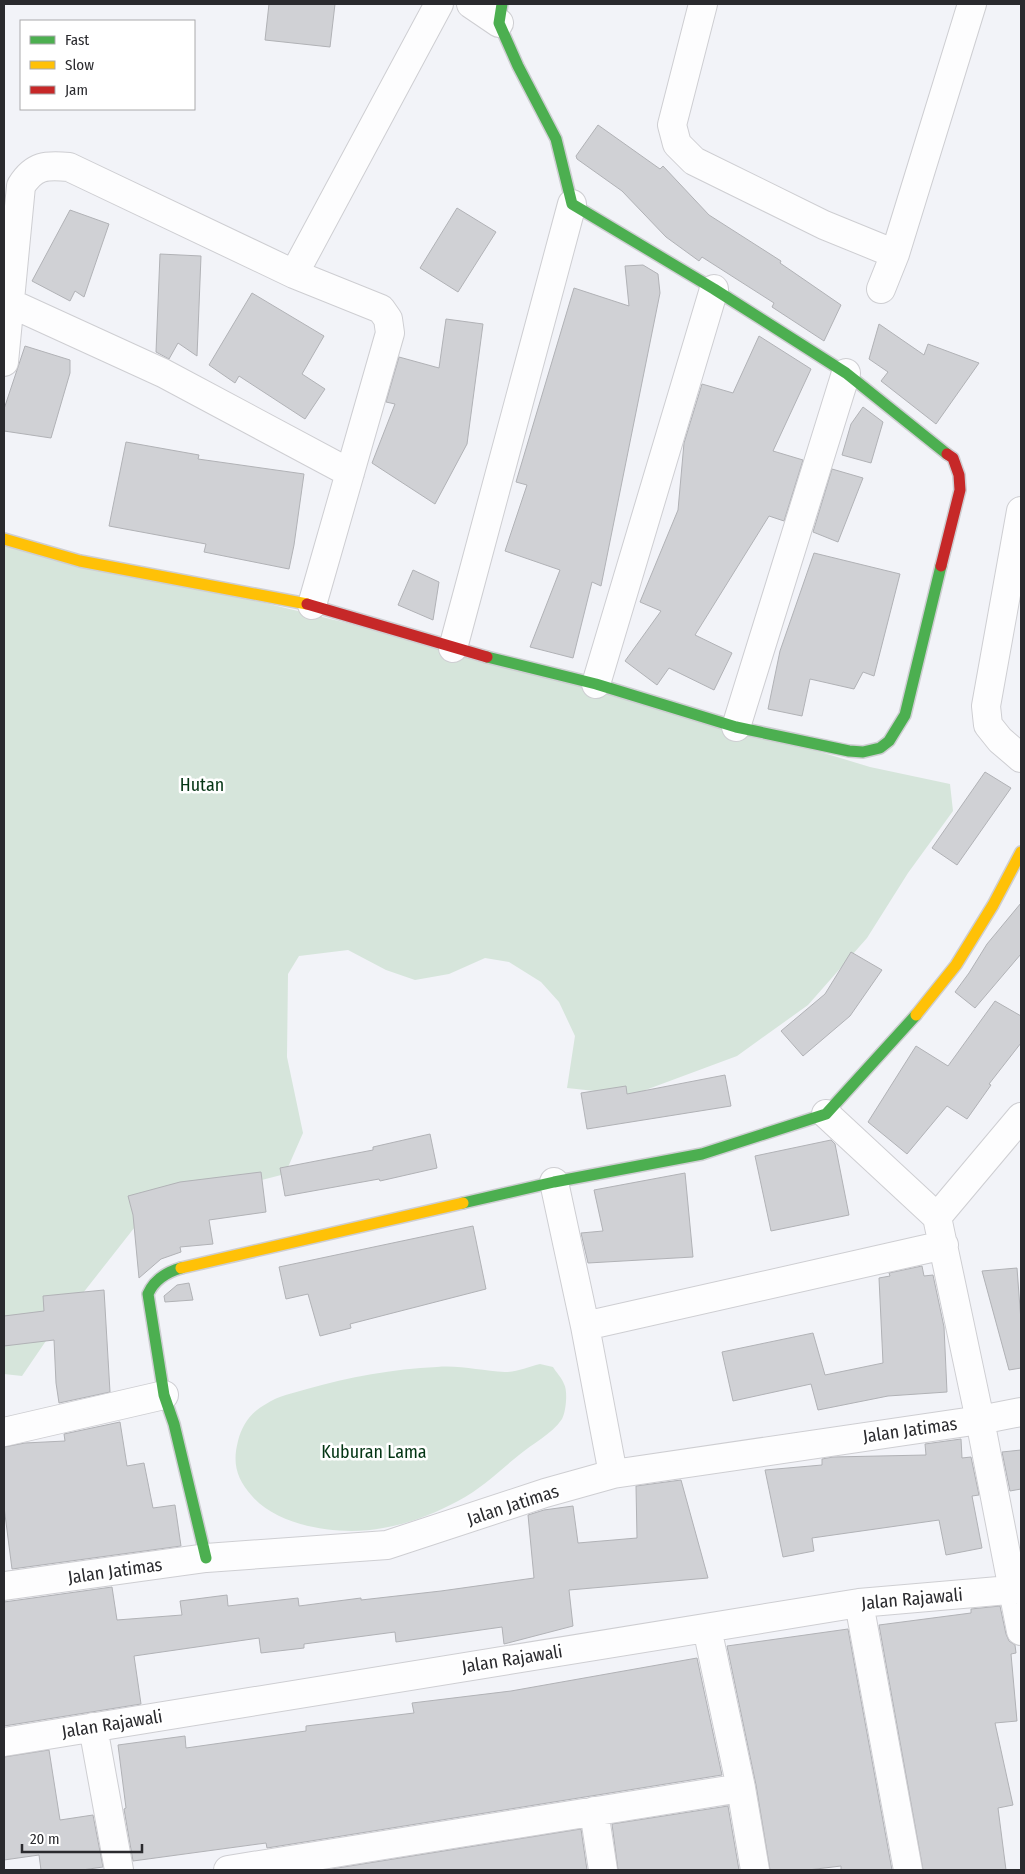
<svg xmlns="http://www.w3.org/2000/svg" width="1025" height="1874" viewBox="0 0 1025 1874" font-family="'Fira Sans Condensed',sans-serif">
  <style>
    .green { fill: #d6e5db }
    .building { fill: #d0d1d5; stroke: #b1b2b6 }
    .lines { fill: none; stroke-linecap: round; stroke-linejoin: round }
    .street-casing { stroke: #ceced2; stroke-width: 30 }
    .fast-casing { stroke: #ceced2; stroke-width: 14 }
    .slow-casing { stroke: #ceced2; stroke-width: 14 }
    .jam-casing { stroke: #ceced2; stroke-width: 14 }
    .street { stroke: #fdfdfe; stroke-width: 28 }
    .fast { stroke: #4caf50; stroke-width: 11 }
    .slow { stroke: #ffc107; stroke-width: 11 }
    .jam { stroke: #c62828; stroke-width: 11 }
    .labels { text-anchor: middle; dominant-baseline: central; stroke-width: 5; stroke-linejoin: round; paint-order: stroke }
    .park-label { font-size: 18px; fill: #043514; stroke: #fff }
    .street-label { font-size: 18px; fill: #2a2a2e; stroke: #fff }
  </style>
  <rect width="100%" height="100%" fill="#f2f3f8"/>
  <path class="green" d="M4,539L596,684L870,767L950,784L953,811L908,873L867,938L808,1005L737,1056L632,1095L567,1088L575,1036L559,1002L541,982L509,962L485,958L449,974L415,980L386,970L348,950L299,956L288,974L287,1057L303,1133L285,1174L226,1189L160,1195L50,1335L22,1376L4,1374Z
    M540,1364L553,1367C556,1372 562,1378 564,1384C568,1391 566,1412 562,1419C552,1434 532,1444 519,1455C499,1471 481,1489 458,1501C436,1513 408,1524 383,1528C343,1536 280,1528 252,1496C237,1479 232,1464 238,1441C242,1425 251,1412 266,1404C278,1396 293,1393 307,1389C349,1377 393,1369 437,1367C460,1365 482,1371 505,1372C517,1372 528,1367 540,1364Z"/>
  <path class="building" d="M269,4H335L330,47L265,40Z
    M598,125L660,169L663,166L709,215L781,261L780,263L841,305L824,341L772,307L774,303L702,257L699,261L666,237L622,191L577,159L576,156Z
    M457,208L496,232L458,292L420,268Z
    M70,210L109,224L84,297L75,291L70,301L32,281Z
    M160,254L201,256L197,356L178,343L169,359L156,352Z
    M643,265L658,274L660,293L601,586L592,582L573,658L530,647L560,570L505,551L527,485L516,482L574,288L629,306L625,266Z
    M252,293L324,336L302,374L325,389L305,419L239,376L235,383L209,365Z
    M446,319L483,324L467,444L435,504L372,463L395,404L386,402L399,357L439,368Z
    M879,324L924,355L928,344L979,363L936,424L881,381L888,372L869,359Z
    M759,336L811,369L773,451L803,460L784,521L769,516L695,635L732,653L714,690L669,668L657,685L625,661L661,611L640,602L678,510L684,443L702,384L733,393Z
    M25,346L70,360V373L51,438L4,431V409Z
    M863,407L883,422L871,463L842,455L851,424Z
    M126,442L199,455L198,459L304,474L294,545L289,569L204,552L206,544L109,526Z
    M832,469L863,478L838,542L813,532Z
    M814,553L900,574L874,676L863,672L854,689L810,679L802,716L768,709L780,651Z
    M413,570L439,582L433,620L398,605Z
    M985,772L1011,788L957,865L932,848Z
    M1021,903V954L975,1008L955,992L969,973L987,944Z
    M851,952L882,970L850,1016L803,1056L781,1031L825,994Z
    M995,1001L1021,1016V1043L989,1084L991,1085L967,1119L947,1106L907,1154L868,1122L916,1046L948,1066Z
    M725,1075L731,1106L587,1129L581,1093L626,1086L627,1094Z
    M430,1134L437,1168L380,1181L379,1179L285,1196L280,1168L373,1150V1147Z
    M831,1140L835,1144L849,1215L771,1231L755,1156Z
    M261,1172L266,1212L209,1220L213,1244L180,1247L181,1252L161,1259L139,1278L133,1215L128,1196L180,1182Z
    M685,1173L693,1257L588,1263L581,1233L603,1231L594,1190Z
    M473,1226L486,1289L350,1324L351,1328L320,1336L308,1294L286,1299L279,1267Z
    M922,1266L924,1276L933,1275L944,1327L947,1392L888,1396L818,1410L811,1384L733,1401L722,1352L813,1333L825,1375L883,1363L879,1278L890,1276L889,1273Z
    M1017,1268L1021,1321V1368L1009,1370L982,1271Z
    M189,1283L193,1300L165,1302L164,1296L170,1291L177,1285Z
    M104,1290L110,1392L59,1403L56,1383L54,1340L4,1346V1316L44,1311L43,1296Z
    M120,1422L127,1466L144,1463L153,1508L175,1505L181,1546L12,1569L4,1507V1447L25,1443L65,1441L64,1434Z
    M961,1439L962,1458L971,1457L979,1495L972,1496L982,1548L946,1555L939,1520L812,1538L814,1551L783,1557L765,1470L822,1465V1459L833,1457L926,1455L925,1444Z
    M1021,1450V1489L1010,1491L1002,1452Z
    M681,1480L708,1578L569,1590L573,1626L504,1644L502,1627L396,1642L395,1632L304,1644V1648L261,1653L259,1638L134,1656L141,1704L4,1726V1602L112,1587L117,1620L182,1615L180,1601L227,1595L228,1606L298,1598L299,1606L361,1598V1600L441,1591L534,1578L528,1515L544,1510L573,1506L578,1543L637,1538L636,1486Z
    M1000,1606L1006,1634L1009,1641L1015,1645L1016,1653L1011,1654L1017,1721L995,1723L1013,1805L998,1808L1006,1870H923L879,1625L971,1613V1609Z
    M848,1629L892,1870H841V1866L808,1870H770L756,1785L727,1646Z
    M697,1658L722,1775L267,1848L266,1843L133,1861L124,1809L126,1808L118,1745L185,1736L186,1748L306,1731V1726L414,1713L412,1703L511,1691Z
    M49,1750L60,1820L93,1815L103,1867L82,1870H41L39,1855L4,1860V1757Z
    M728,1806L739,1870H618L612,1824Z
    M581,1829L587,1870H325Z"/>
  <g class="lines">
    <defs>
      <path id="street" d="M471,4L499,23
        M703,4L672,125L677,144L694,161L824,225L895,254L972,4
        M294,274L439,4
        M881,289L895,254
        M10,303L163,373L350,473
        M4,362L21,186C34,165 46,165 69,167L294,274L381,309L388,319L390,333L312,605
        M1021,511L986,706L988,725L1000,740L1021,758
        M453,648L572,204
        M596,684L714,289
        M736,727L846,373
        M826,1114L937,1217L980,1420L1021,1631
        M554,1182L585,1326L613,1474
        M937,1217L1021,1117
        M585,1326L944,1245
        M4,1432L164,1395
        M4,1586L206,1558L387,1545L545,1493L613,1474L980,1420L1021,1412
        M859,1603L908,1870
        M707,1628L741,1788L755,1870
        M93,1727L119,1870
        M4,1742L859,1603L1021,1589
        M594,1811L603,1870
        M228,1870L741,1788"/>
      <path id="fast" d="M502,4L499,23L518,66L556,139L572,204L714,289L846,373L947,454
        M487,657L596,684L736,727L849,751L863,752L880,748L889,741L905,715L941,566
        M463,1203L554,1182L702,1154L826,1114L916,1015
        M181,1268C167,1272 154,1280 148,1294L164,1395L174,1424L206,1558"/>
      <path id="slow" d="M4,539L80,561L307,604
        M916,1015L956,965L993,905L1021,852
        M181,1268L463,1203"/>
      <path id="jam" d="M941,566L960,490L959,475L953,458L947,454
        M307,604L487,657"/>
    </defs>
    <use href="#street" class="street-casing"/>
    <use href="#fast" class="fast-casing"/>
    <use href="#slow" class="slow-casing"/>
    <use href="#jam" class="jam-casing"/>
    <use href="#street" class="street"/>
    <use href="#fast" class="fast"/>
    <use href="#slow" class="slow"/>
    <use href="#jam" class="jam"/>
  </g>
  <g class="labels">
    <g class="park-label">
      <text x="202" y="785">Hutan</text>
      <text x="374" y="1452">Kuburan Lama</text>
    </g>
    <g class="street-label">
      <text transform="translate(910 1430) rotate(-8)">Jalan Jatimas</text>
      <text transform="translate(513 1505) rotate(-18)">Jalan Jatimas</text>
      <text transform="translate(115 1571) rotate(-8)">Jalan Jatimas</text>
      <text transform="translate(912 1599) rotate(-5)">Jalan Rajawali</text>
      <text transform="translate(512 1659) rotate(-9)">Jalan Rajawali</text>
      <text transform="translate(112 1724) rotate(-9)">Jalan Rajawali</text>
    </g>
  </g>
  <rect width="1025" height="1874" fill="none" stroke="#2a2a2e" stroke-width="10"/>
  <rect x="20" y="20" width="175" height="90" fill="#ffffff" stroke="#aaaaab"/>
  <rect x="30" y="36" width="25" height="8" fill="#4caf50" stroke="#aaaaab"/>
  <text x="65" y="45" font-size="15" fill="#2a2a2e">Fast</text>
  <rect x="30" y="61" width="25" height="8" fill="#ffc107" stroke="#aaaaab"/>
  <text x="65" y="70" font-size="15" fill="#2a2a2e">Slow</text>
  <rect x="30" y="86" width="25" height="8" fill="#c62828" stroke="#aaaaab"/>
  <text x="65" y="95" font-size="15" fill="#2a2a2e">Jam</text>
  <path d="M22 1844v8h120v-8" fill="none" stroke="#2a2a2e" stroke-width="2.5"/>
  <text x="30" y="1844" font-size="15" fill="#2a2a2e" stroke="#ffffff" stroke-width="4" paint-order="stroke">20 m</text>
</svg>
